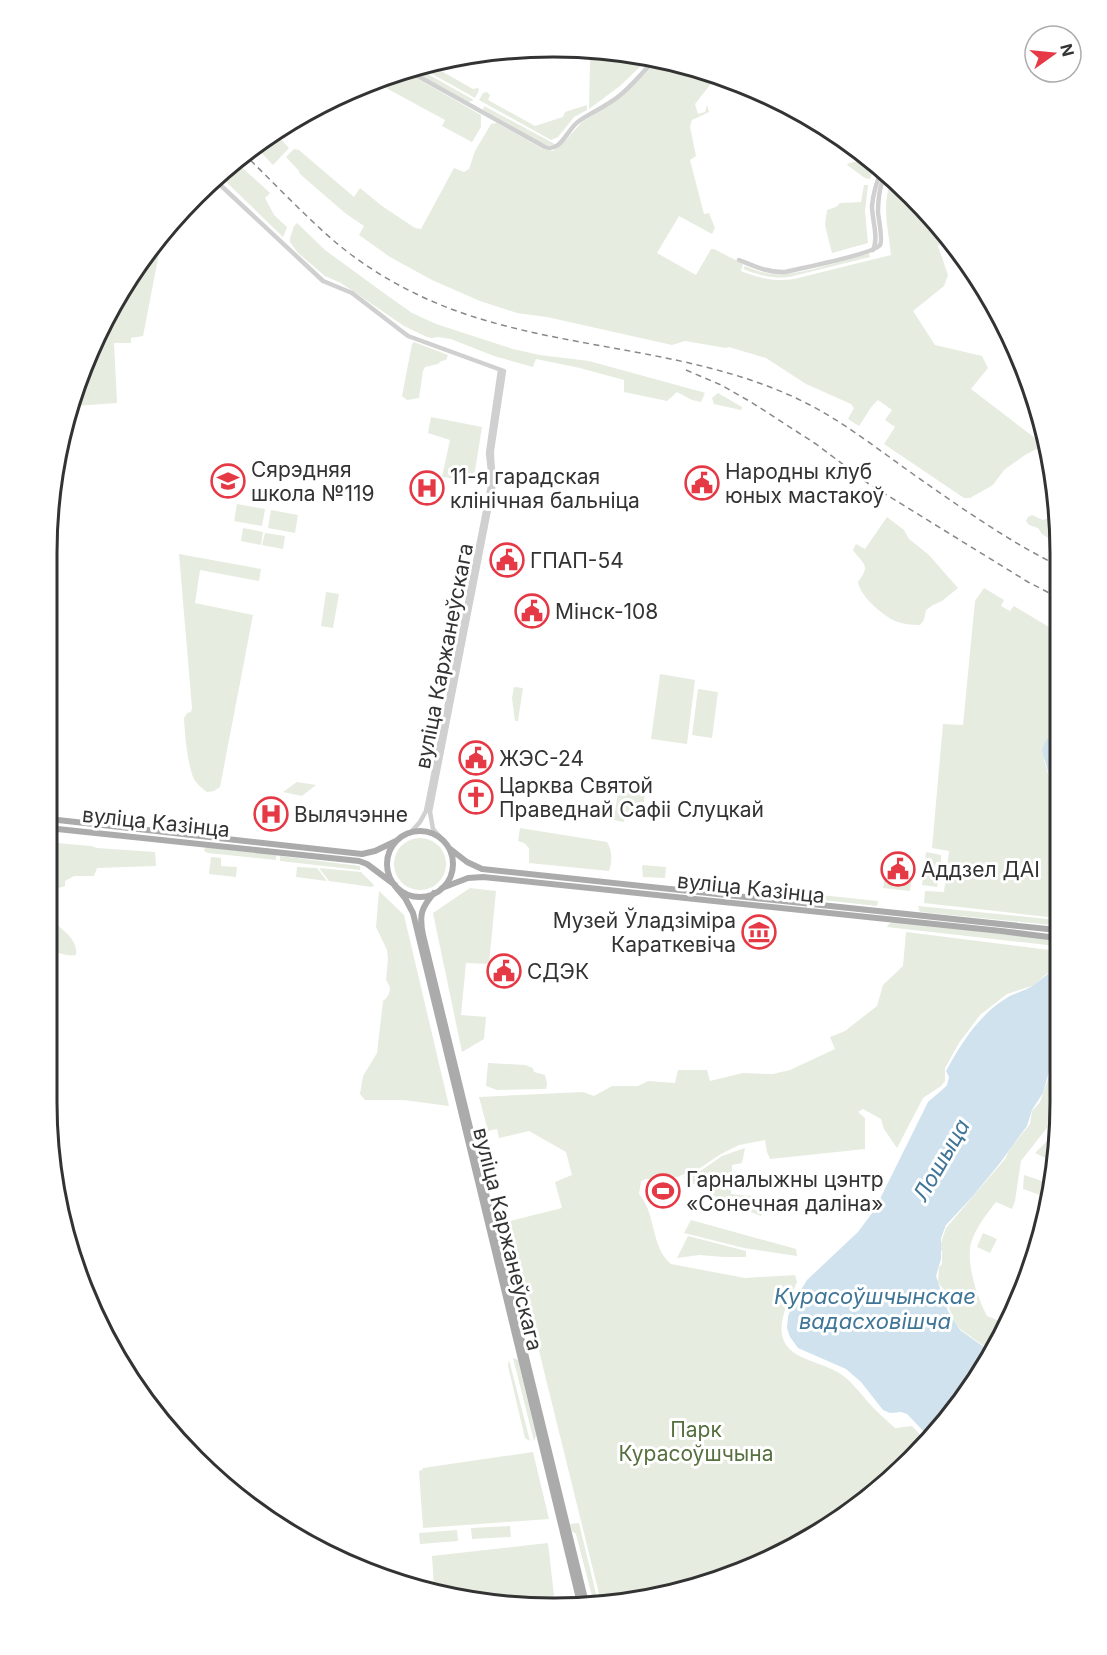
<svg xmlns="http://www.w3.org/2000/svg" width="1107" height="1655" viewBox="0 0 1107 1655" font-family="Inter,sans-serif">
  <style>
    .green { fill: #e6ecdf }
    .water { fill: #cfe2ee }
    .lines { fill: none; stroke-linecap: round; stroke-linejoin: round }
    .minor { stroke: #d0d0d0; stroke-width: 4.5 }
    .major { stroke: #ababab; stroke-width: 6 }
    .rail { stroke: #888; stroke-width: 1.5; stroke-dasharray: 6 4.5; stroke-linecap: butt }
    .labels { text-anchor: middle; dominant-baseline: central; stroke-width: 6; stroke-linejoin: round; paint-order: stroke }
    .poi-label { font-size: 21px; fill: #333; stroke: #fff; text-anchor: start }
    .street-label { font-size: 21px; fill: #333; stroke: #fff }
    .park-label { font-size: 21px; fill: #56703f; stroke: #fff }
    .water-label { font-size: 22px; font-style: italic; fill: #3f7597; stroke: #fff }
    .rim { fill: none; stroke: #333; stroke-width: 3 }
  </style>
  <rect width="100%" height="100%" fill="#fff"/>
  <path class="green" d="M588,50H593L594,54C613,48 629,53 649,58L620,86L589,109L590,63Z
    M659,60L717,74L725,77L714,80L695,104L698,114L705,112L707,105L709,112L692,120L690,127L696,156L690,160L704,214L709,213L715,228L712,234L679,216L657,253L696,275L711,249H714L743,264L741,271C759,278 775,282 794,279L891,255C888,225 881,207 892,177L947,236L938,246L948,275L944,286L913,311L935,345L982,356L988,368L971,389L1044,445L1025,455L1004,470L993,485L970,498H964L884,444L895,427L885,420L892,410L878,400L872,406L859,426L848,419L854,408L851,404L806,384L766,358L729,347L726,348L685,341L672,345L547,317L517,313L480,301L432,280L390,257L359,235L364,226L345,213L300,174L299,171L286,157L294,149L299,150L354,197L360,188L382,206L415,228L421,229L454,168L464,172L469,169L475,151L491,124L497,123L543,149L553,151L567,139L581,123L621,97Z
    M427,63L473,89L478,88L479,90L475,98L418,66Z
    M415,67L474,100L469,102L409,69Z
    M404,71L481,115V127L472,142L442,126L445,120L375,82Z
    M487,92L490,95L488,100L535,126L563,117L565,112L587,105V110L574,117L558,137L551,140L479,100L483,93Z
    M484,106L553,143L555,145H546L483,110Z
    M277,131L283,136L279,137L289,148L273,165L254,145Z
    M869,159L876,164L870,179L865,178L847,165L849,163Z
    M235,161L270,193L265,198L274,215L287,227L283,237L219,175Z
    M864,185H868L865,211L868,243L832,253L825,225L827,210L836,207L840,203L861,202Z
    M297,223L325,250L381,291L412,313L436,324L513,349L540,355L589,361L702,392L705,393L701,402L692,400L677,392L667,401L624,392V380L580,368L536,359L533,367L494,356L451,339L438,337L432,338L427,337L404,326L341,283L325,276L298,253L290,242V238L294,226Z
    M163,233L143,336L131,338V343H114L117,403L75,406L99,330Z
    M869,253L870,257L789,277C773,279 758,275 743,269L745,266C756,271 769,275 781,274C810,273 842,260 869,253Z
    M414,342L448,355L446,360L441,361L438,364L425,367L423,371L419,398L407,400L402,396L412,344Z
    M718,393L742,407V408L741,410L714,404L712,398Z
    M431,417L482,427L475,471L467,480L442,477L450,440L428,433Z
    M237,504L265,509L262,526L234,521Z
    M271,510L298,515L295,533L268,528Z
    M1032,515L1043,520L1051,517L1058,527L1057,531L1059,535V545L1042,534L1038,528L1029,525L1026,521L1028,517Z
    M887,517L904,530L909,539L929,555L958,588L942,601L933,605L926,610L924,620L920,625C912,625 903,624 895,621C882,615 860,596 858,582C872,564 862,564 853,550L856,544L865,549Z
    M243,528L263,532L261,545L241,541Z
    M265,533L285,536L283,549L262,545Z
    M179,554L261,569L259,581L200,570L195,603L253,615L220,787L214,791L207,792C202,788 196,784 193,777C187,760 185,736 184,718L187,713L191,712L192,708Z
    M984,588L1004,600L1001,606L1010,611L1014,606L1059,633L1058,733L1054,734L1044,760L1058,807L1057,918L924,903L925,891L944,892L949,851L932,848L943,724L963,725L975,601Z
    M326,592L339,594L333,628L321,626Z
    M660,674L695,680L687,744L651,739Z
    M514,687L523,688L518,721H515L512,698Z
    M698,689L718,692L712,738L692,735Z
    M297,782L316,785L302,796L283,792Z
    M618,791L645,793L642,816L625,815L624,822L614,820Z
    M520,828L607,842C613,851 612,862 609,871L529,863V848L524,843L518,841Z
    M394 864a26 26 0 1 1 52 0a26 26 0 1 1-52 0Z
    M57,843L91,846L97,848L155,852L156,866L97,868L94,876H74L65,881V886L48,891V846Z
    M205,847L276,855V860L208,853L204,851Z
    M926,852L941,855V863L936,862L935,869H936L935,881L938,882L937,887L922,885Z
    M280,856L360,866V870L280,861Z
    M211,857L221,858V866L237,867L236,877L209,874Z
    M643,865L666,867L665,878L643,877L642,867Z
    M297,867L317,868L327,881L296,877Z
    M319,868L361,872L374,885L372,887L329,881Z
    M885,876L888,877V879L911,882L910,891L883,888Z
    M470,888L496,891L489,964L466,963L461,1015L486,1017L484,1039L462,1052L433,913Z
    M379,891L404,915L449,1106L404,1100H365L360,1094L363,1076L377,1053L383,1001C391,994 392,988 386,980L388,959L387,950L376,927Z
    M792,892L878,901L877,906L795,897L792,895Z
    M918,906L1057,920L1056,924L1051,925L921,912L919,910Z
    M52,916L55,919V923C65,932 78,940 76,955C67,957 57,952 48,949V917Z
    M892,922L1038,938L1057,941V946L887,927L888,925Z
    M906,932L1057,951V968L1045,975L1035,985L1007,994L980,1015L959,1043L945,1068V1081L941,1086L923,1098L897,1148L884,1129L881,1119L863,1109L858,1112L865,1118V1149L770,1159L767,1152L765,1140L739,1145L721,1154L697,1170L676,1177L646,1179L641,1181L639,1194C657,1215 650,1246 671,1264L745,1278L795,1275L797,1282C785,1309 766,1342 804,1358C817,1364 831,1367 842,1375C853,1383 860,1393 868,1402C877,1412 886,1420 895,1428L912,1426L927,1442L807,1540L653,1599L601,1602L541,1359L510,1221L562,1208L555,1182L572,1175L566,1152L529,1131L499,1138L497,1129L488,1131L479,1097L583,1092L594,1096L612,1086H638L648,1081L675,1083L678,1070H707L710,1081L743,1073L773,1074L790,1070L835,1049L830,1037L845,1031L877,1006L883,985L903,966Z
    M47,1044L56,1151H55L47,1101Z
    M1057,1060L1056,1121L1053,1120L1021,1161L1015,1201L1012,1209L996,1202C986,1215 976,1227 971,1243C966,1264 977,1297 987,1316L1009,1325L991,1351L960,1329L955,1322L945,1299L943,1289L938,1282L939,1267L942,1264V1252L940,1246L946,1228L1005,1159L1010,1149L1030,1124L1032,1111L1040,1102L1053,1065Z
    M488,1063L525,1065L533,1068L534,1072L545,1075L547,1083L546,1089L497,1090L486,1086Z
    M1048,1140L1056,1143V1163L1035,1153Z
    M745,1148L742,1163L732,1165L731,1194L768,1198L761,1216L717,1199L705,1184H693L683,1177L699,1172L722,1156Z
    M1024,1175L1048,1183L1043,1196L1023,1189Z
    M691,1220L796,1249L797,1256L744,1248L684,1233Z
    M983,1233L997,1239L990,1253L977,1247Z
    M688,1236L746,1251V1257H724L699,1255L677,1258Z
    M513,1358L518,1360L536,1435L534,1441Z
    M509,1360L530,1441L525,1438L508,1366Z
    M533,1452L549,1519L423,1528L419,1471L422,1470L423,1468Z
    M579,1523L598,1602L589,1603L588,1600L592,1596L576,1534L572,1531L570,1524Z
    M510,1526L511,1537L472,1539L471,1528Z
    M457,1530L458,1541L420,1544L419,1533Z
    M548,1543L555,1605L520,1607L434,1587L432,1556Z"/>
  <path class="water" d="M1058,733V807L1042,750L1046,740Z
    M1057,968V1057L1050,1068L1043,1093L1032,1110L1027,1126L1000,1163L973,1196L946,1225L941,1238V1259L936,1276L948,1311L960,1330L991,1352L934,1436L931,1439L907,1414L901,1412L890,1413L883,1410L861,1382L846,1369L798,1348L790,1337L787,1328L788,1317L792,1304L807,1280L858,1232L875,1209L928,1102C929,1101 946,1087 947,1085L949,1077L946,1071C961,1044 978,1016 1005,999C1014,993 1025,991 1034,985C1042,979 1048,973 1057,968Z"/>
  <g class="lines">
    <path class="minor" d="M407,70L545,147C561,153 567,129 579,121C592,112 607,106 619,96C633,85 643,71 656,59
      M215,180L323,281L352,293L408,336L504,371L492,450C491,463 495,475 493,489L430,812L433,829L440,837
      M873,250C879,238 872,220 872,206C873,193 877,181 882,169
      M739,260C754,266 768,273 785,272C798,269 874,254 880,245C883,241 879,220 878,213C878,199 879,184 887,172
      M411,832L420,822L426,811L490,486V471L488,453L500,370"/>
    <path class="major" d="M49,819L362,854L375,851L396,841
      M48,828L359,861L367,864L395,885
      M387 864a33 33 0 1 1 66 0a33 33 0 1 1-66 0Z
      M449,848L467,862L482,869L1057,930
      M395,886L405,898L413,913L580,1603
      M442,888L468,878L483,877L1001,931L1057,938
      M434,893C421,908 419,915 423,935L586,1603"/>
    <path class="rail" d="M243,153C273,182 302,213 334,241C368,270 409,293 451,309C566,352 697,347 808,404C845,423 879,450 913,474C960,507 1008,541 1059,566
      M686,370L721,385L751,402L816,444L869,484L1028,582L1059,598"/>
  </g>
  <defs>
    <symbol id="school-ring" viewBox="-11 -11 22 22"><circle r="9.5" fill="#fff" stroke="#e63946" stroke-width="1.5"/><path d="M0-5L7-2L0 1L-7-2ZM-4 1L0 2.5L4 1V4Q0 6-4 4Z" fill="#e63946"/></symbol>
    <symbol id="civic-ring" viewBox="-11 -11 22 22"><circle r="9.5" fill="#fff" stroke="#e63946" stroke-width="1.5"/><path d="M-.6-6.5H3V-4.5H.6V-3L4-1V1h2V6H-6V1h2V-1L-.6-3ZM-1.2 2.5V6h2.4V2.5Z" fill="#e63946"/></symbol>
    <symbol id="hospital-ring" viewBox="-11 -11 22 22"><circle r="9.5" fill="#fff" stroke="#e63946" stroke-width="1.5"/><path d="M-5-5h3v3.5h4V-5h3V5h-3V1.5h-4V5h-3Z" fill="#e63946"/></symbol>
    <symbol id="church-ring" viewBox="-11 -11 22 22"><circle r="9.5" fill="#fff" stroke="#e63946" stroke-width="1.5"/><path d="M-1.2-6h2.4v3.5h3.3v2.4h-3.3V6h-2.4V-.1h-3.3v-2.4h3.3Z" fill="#e63946"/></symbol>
    <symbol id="museum-ring" viewBox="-11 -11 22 22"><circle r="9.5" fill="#fff" stroke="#e63946" stroke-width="1.5"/><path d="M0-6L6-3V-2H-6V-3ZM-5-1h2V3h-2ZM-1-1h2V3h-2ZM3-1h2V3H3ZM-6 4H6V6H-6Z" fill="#e63946"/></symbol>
    <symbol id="stadium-ring" viewBox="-11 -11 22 22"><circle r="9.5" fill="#fff" stroke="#e63946" stroke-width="1.5"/><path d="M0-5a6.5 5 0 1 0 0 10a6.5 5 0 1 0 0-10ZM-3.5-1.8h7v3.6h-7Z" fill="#e63946"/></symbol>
  </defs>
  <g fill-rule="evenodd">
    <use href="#school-ring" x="209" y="462" width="38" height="38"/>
    <use href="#civic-ring" x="683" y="464" width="38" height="38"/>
    <use href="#hospital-ring" x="408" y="469" width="38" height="38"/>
    <use href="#civic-ring" x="488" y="541" width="38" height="38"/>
    <use href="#civic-ring" x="513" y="592" width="38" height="38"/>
    <use href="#civic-ring" x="457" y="739" width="38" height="38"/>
    <use href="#church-ring" x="457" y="778" width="38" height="38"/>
    <use href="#hospital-ring" x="252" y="795" width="38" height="38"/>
    <use href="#civic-ring" x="879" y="850" width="38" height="38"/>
    <use href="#museum-ring" x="740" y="913" width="38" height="38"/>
    <use href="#civic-ring" x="485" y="952" width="38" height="38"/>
    <use href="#stadium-ring" x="644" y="1172" width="38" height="38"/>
  </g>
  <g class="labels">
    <g class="poi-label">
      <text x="251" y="469">Сярэдняя<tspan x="251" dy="24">школа №119</tspan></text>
      <text x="725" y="471">Народны клуб<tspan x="725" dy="24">юных мастакоў</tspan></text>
      <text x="450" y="476">11-я гарадская<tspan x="450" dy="24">клінічная бальніца</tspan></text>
      <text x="530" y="560">ГПАП-54</text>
      <text x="555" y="611">Мінск-108</text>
      <text x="499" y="758">ЖЭС-24</text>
      <text x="499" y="785">Царква Святой<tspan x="499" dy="24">Праведнай Сафіі Слуцкай</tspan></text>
      <text x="294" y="814">Вылячэнне</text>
      <text x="921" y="869">Аддзел ДАІ</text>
      <text x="736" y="920" text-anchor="end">Музей Ўладзіміра<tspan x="736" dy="24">Караткевіча</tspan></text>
      <text x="527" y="971">СДЭК</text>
      <text x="686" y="1179">Гарналыжны цэнтр<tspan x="686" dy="24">«Сонечная даліна»</tspan></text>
    </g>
    <g class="street-label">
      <text transform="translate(444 656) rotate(-79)">вуліца Каржанеўскага</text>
      <text transform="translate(156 822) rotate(6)">вуліца Казінца</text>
      <text transform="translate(751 888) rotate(6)">вуліца Казінца</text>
      <text transform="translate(508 1239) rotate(76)">вуліца Каржанеўскага</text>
    </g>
    <g class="park-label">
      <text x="696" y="1429">Парк<tspan x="696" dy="24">Курасоўшчына</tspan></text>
    </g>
    <g class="water-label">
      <text transform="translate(941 1160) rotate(-60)">Лошыца</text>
      <text x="875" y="1296">Курасоўшчынскае<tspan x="875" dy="25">вадасховішча</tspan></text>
    </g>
  </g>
  <path d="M0 0H1107V1655H0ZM553 57H554A496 496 0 0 1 1050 553V1102A496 496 0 0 1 554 1598H553A496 496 0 0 1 57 1102V553A496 496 0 0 1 553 57Z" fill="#fff" fill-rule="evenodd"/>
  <path class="rim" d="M553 57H554A496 496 0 0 1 1050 553V1102A496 496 0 0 1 554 1598H553A496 496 0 0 1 57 1102V553A496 496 0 0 1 553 57Z"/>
  <g transform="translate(1053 54) rotate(75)"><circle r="28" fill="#ffffff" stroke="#adadad" stroke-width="1.5"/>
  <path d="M0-4.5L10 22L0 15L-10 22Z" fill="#e63946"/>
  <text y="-9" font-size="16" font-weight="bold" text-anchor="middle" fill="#333333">N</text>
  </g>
</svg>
